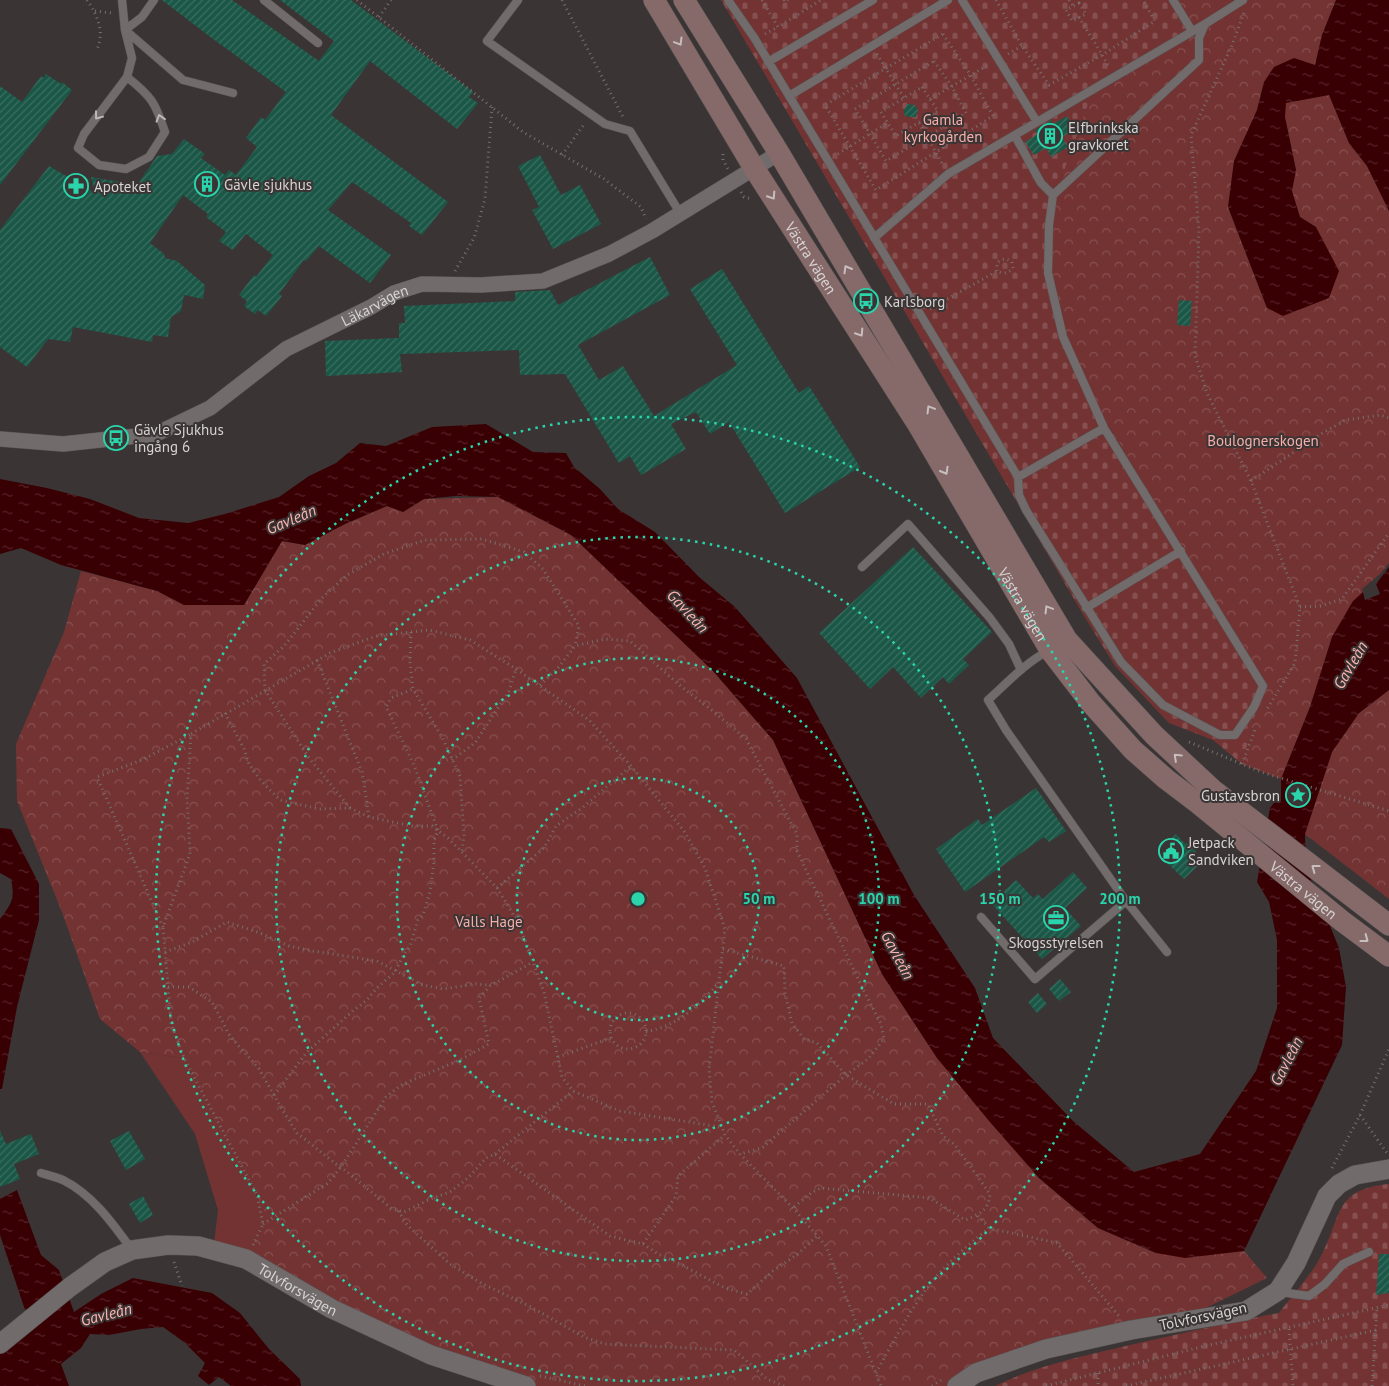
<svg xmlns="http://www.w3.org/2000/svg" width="1389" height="1386" viewBox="0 0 1389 1386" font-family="'PT Sans',sans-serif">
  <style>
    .green { fill: #743333 }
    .cemetery { fill: url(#cemetery-stones) }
    .park { fill: url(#park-crowns) }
    .water { fill: url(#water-ripples) }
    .pier { fill: #3a3534 }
    .building { fill: url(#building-hatch) }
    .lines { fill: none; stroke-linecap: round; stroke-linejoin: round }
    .service-casing { stroke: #585353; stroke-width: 9 }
    .minor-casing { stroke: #585353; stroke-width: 16 }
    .tertiary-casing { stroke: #585353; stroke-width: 20 }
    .secondary-casing { stroke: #585353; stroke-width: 22 }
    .path { stroke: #74706f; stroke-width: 3; stroke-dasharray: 1 4; stroke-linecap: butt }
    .service { stroke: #716b6b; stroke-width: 8 }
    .minor { stroke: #716b6b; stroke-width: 15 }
    .tertiary { stroke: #716b6b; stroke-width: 19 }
    .secondary { stroke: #866a69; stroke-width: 21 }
    .oneway { stroke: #c7bebe }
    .oneway2 { stroke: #beb9b9 }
    .ring { fill: none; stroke: #2ad5ac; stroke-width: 2.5; stroke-dasharray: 2.5 5 }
    .labels { text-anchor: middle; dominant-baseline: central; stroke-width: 4; stroke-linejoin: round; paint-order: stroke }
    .park-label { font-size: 15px; fill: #f7aeaa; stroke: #3a3534 }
    .poi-label { font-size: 15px; fill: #d7d3d3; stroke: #3a3534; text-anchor: start }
    .street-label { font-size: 15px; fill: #d7d3d3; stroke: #3a3534 }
    .water-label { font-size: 16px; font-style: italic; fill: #fdb4b0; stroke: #3a3534 }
    .centre { fill: #2ad5ac; stroke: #3a3534; stroke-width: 2.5 }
    .ring-label { font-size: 15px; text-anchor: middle; font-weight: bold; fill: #2ad5ac; stroke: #3a3534; stroke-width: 4; stroke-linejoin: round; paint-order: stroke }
  </style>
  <defs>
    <pattern id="cemetery-stones" width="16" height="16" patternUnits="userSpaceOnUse" patternTransform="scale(1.25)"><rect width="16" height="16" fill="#743333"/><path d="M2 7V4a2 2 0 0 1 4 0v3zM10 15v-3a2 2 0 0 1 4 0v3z" fill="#875050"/></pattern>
    <pattern id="park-crowns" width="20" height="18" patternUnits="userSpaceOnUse" patternTransform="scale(1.25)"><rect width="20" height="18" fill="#743333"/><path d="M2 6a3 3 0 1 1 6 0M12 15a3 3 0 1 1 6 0" fill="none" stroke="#875050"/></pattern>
    <pattern id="water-ripples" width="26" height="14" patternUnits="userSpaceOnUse" patternTransform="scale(1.25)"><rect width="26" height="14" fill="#390004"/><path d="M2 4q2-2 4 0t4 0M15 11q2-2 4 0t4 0" fill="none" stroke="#552428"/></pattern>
    <pattern id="building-hatch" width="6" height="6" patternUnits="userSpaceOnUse" patternTransform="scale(1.25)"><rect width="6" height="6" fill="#1a5747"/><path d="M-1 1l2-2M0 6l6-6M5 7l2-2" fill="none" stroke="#3b6e61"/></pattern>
  </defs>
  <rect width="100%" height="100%" fill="#3a3534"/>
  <path class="green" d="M140,1052L184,1058C199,1087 268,1199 263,1224C262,1232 250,1251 246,1259L214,1244L218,1210L195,1134Z"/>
  <path class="cemetery" d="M721,0H1177L1192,31L1093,402L1119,442L1207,594L1263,686L1242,764L1213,740L1169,723L1115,666L1081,611Z
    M1389,1184V1386H995C1038,1365 1084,1356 1130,1345C1180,1334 1229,1322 1279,1313C1292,1296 1312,1274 1321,1256C1342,1217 1333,1189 1389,1184Z"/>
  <path class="park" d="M1177,0H1336L1322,35L1315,66L1264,82L1257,110L1234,161L1228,207L1267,308L1316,227L1300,217L1291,191L1296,170L1285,117V103L1329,95L1349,143L1367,166L1389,211V565L1332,637L1310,707L1281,779L1242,764L1263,686L1207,594L1119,442L1093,402L1063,337L1051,272L1052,204L1091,96L1192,31Z
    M499,497L571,535L713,671L773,740L882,974L937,1058L1039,1178L1098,1228L1156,1253L1244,1251L1267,1278L1177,1322L1131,1330L957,1386H526L431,1355L246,1259L263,1224L257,1195L184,1058L140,1052L100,1019L62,912L17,801L16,744L64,632L81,571L157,591L184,605H244L282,541L305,545L345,524L387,506L403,512L424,499Z
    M1389,690V899L1305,834L1332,752L1359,713Z"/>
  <path class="water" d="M1336,0H1389V211L1367,166L1349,143L1329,95L1286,103L1285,117L1296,170L1292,191L1300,217L1316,227L1339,271L1329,298L1283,316L1267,308L1228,207L1234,161L1257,110L1264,82L1274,67L1294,58L1315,65L1322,35Z
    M486,424L533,452L566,453L574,467L600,489L618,509L655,532L699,577L735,607L797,678L914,895L975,988L993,1038L1073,1121L1134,1172L1200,1154L1256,1071L1277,1008V940L1269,902L1257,882L1270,808L1281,794V779L1310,707L1332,637L1353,601L1382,575L1389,565V690L1359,713L1332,752L1305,834L1306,867L1339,948L1346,987L1342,1045L1244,1251L1185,1258L1156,1253L1098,1228L1039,1178L989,1121L937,1058L882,974L773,740L713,671L571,535L498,497L456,496L424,499L403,512L387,506L345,524L305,545L282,541L244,605H184L157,591L61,565L21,548L0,554V479L47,488L90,499L139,518L188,523L225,514L279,497L309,476L336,463L360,443L386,446L432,427Z
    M0,828L11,829L39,884V920L17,1007L2,1089H0V919C12,903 15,899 11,879L0,873Z
    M17,1190L41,1255L59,1270L74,1312L101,1294L133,1278L212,1293L240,1313L269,1349L300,1379L301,1386H231L219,1377L209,1385L198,1376L205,1363L184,1342L163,1327L141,1329L109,1335L90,1334L81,1348L61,1364L69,1386H0V1336L31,1328L0,1235V1199Z"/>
  <path class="pier" d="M1389,563V567L1376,584L1380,594L1365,600L1362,589L1380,574Z"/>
  <path class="building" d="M162,0H232L319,61L334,41L280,0H351L473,92L469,97L478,103L457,129L370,61L331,115L448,202L422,235L409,226L411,223L352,182L328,210L391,255L370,283L319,246L306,261L304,260L279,294L282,296L266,316L258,310L255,314L244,306L247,301L239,295L254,275L256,277L273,255L246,234L233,250L219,241L226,232L206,217L208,214L183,195L150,243L164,254L165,258L177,261L205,285L203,299L184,295L181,311L171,317L168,337L153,335L152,342L73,327L70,342L48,339L27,367L0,347V230L49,166L95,193L91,177L137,185L157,156L172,154L184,139L205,154L201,158L225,175L229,170L236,175L257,147L246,138L261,117L265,120L286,92L209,36Z
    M46,74L61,84L62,82L72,90L0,185V86L22,102L41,76L44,78Z
    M907,104L915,105L918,110L916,117H909L904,115V110Z
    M1067,116L1074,130L1062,137L1068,147L1051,157L1046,148L1034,155L1025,142L1038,134L1035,130L1051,120L1053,124Z
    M540,155L561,195L580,185L601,224L553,249L532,210L539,207L518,166Z
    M650,257L670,295L578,345L599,380L623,366L654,416L737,365L690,289L722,269L799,393L809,386L860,467L785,513L729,422L710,434L696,412L671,424L686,449L641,475L630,456L619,463L565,374L520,375L519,350L400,354L402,372L326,376L325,341L399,338V323H405L404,306L515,301V292L550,290L558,305Z
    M1179,300L1192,301L1190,326L1177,325Z
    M913,547L992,632L963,659L969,665L949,684L943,677L921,698L893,667L870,689L819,633Z
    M1036,788L1066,831L1049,842L1044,837L965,892L936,849L978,819L982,825Z
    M1176,834L1184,843L1192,844L1196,852L1194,853L1202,862L1184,879L1165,861L1166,860L1158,851Z
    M1073,872L1087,888L1065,908L1081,926L1042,959L991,903L1016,880L1033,898L1038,894L1043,899Z
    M1060,979L1071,992L1059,1001L1049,989Z
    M1038,993L1047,1004L1037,1013L1028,1002Z
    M0,1131L6,1144L31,1134L39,1154L14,1164L20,1179L0,1187Z
    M129,1131L145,1159L126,1170L110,1141Z
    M143,1196L153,1215L140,1223L129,1204Z
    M1379,1254H1389V1293L1376,1295Z"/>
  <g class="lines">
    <defs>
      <path id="service" d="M122,0L125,30L132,58L127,77L84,134L78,148L99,165L126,169L149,157L165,132C155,102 152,97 127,77
        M264,0L318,43
        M518,0L487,41L605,124L630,131L680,213
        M728,0L755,39L1018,477L1019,495L1026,510L1121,662L1163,705L1220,735H1235L1254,707L1263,686L1104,428L1063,337L1048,273L1049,225L1053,195L1199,60V38L1205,24
        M962,0L1037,122
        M1173,0L1192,31
        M125,30L183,80L233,93
        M125,30L142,17L154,0
        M768,62L873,0
        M789,96L948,0
        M1015,136L1041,183L1053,195
        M874,238L948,174L1205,24L1243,0
        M1018,477L1104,428
        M862,567L908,524L990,618L1009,644L1021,670
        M1086,608L1181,551
        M1048,651C1025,663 1007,683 988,700L1006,730L1126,901L1167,952
        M981,917L1035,979L1126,901
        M41,1173C48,1175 56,1177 63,1180C93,1195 113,1224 132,1250
        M1280,1292L1309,1296L1325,1284L1343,1264L1369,1252"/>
      <g id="minor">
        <path id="s1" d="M0,439L63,444L156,434L210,408L286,349L371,307L394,293L422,284L481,285L543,281L609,254L652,231L779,153"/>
      </g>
      <g id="tertiary">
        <path id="s2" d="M0,1344L70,1287L105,1262L132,1250L168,1245L198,1246L246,1259L332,1309L431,1355L526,1386"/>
        <path d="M957,1386L976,1373L1046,1349L1131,1330L1246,1311L1278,1291L1296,1263L1327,1196L1339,1184L1355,1175L1389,1169"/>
      </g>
      <g id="secondary">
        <path id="s3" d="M654,0L754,168L917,423L1050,650L1090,702L1133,750L1166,779L1199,804L1342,921L1389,956"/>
        <path d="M684,0L779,153L1067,640L1154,735L1213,790L1389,925"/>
      </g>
    </defs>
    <use href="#service" class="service-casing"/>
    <use href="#minor" class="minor-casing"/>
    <use href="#tertiary" class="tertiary-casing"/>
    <use href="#secondary" class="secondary-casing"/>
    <path class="path" d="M87,0C97,14 105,32 97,49
      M357,0L523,132L604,179L641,207L646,219
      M562,0L623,117
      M762,0L778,27L821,0
      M784,0L785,2L788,0
      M996,0L1022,46L1049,85L1102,55L1155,21L1143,0
      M1069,0L1073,6
      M1079,3L1086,14L1072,21L1066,10Z
      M95,11L112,13
      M1244,13L1232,45L1191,135L1199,231L1195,356L1207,393L1251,481L1300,607L1295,663L1267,709
      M379,17L391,0
      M1079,17L1110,68
      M765,34L778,27
      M943,34L971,76L993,116L876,190L825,105Z
      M877,54L904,98
      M1008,54L1022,46
      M934,61L952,87L966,113L886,161L855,109Z
      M922,87L938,111L896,136L881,112Z
      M930,99L990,64
      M919,123L943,165
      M723,154V160L728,169
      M838,154L887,123
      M562,155L585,123
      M741,192L744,197L752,199
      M455,271L474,238L485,199L492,107
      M930,309L997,271C1003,274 1008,274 1013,268L1012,262C1006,258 1003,258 997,263V271
      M1251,481L1324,432L1346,420L1380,415L1389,418
      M1300,607L1320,606L1342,599L1389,533
      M411,632L410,663L413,689L442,737L460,776L464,835L462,851
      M317,660L362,772L369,817
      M540,685L558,668L575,646L605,639L630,641L678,684L713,711L746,739L797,834V851L863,989L881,1024L884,1039L868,1059L846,1075L762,1148L740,1154
      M225,713L244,749L249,764L261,781L280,800L319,809L350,808L369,817L412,826H432L448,838L497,888L512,912L527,945L544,992L562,1077L573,1091L620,1111L720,1127
      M1189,742L1261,772L1389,811
      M452,760L475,743L509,691L516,669
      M1242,764L1256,727
      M350,808L309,758L265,690L264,664L284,646L322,598L347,575L384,554L425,540L482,539L524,552L543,569L579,626L575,646
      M497,888L544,848L556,826L582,808L631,766
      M163,927L97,777L142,760L191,734
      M723,949L784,966L785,993L792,1023L804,1039L817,1043L846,1075L894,1104H928L943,1136L955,1145L990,1194C989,1210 979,1215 965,1220L930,1198L821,1188L811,1193L793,1208
      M165,952L192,942L227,922L260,933L289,946L313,951L377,961L423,985L443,989L476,984L490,985
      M168,987H189L212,1002L230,1036L259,1069L283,1111L297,1133L336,1164L341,1167L392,1209L404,1212L428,1200L450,1192L469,1177L486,1158L495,1154L610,1236L643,1244L676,1196L678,1176L725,1135
      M610 1031a18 18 0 1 1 36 0a18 18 0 1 1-36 0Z
      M646,1032C681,1024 695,1008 719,983
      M558,1057L611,1038
      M274,1095L307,1052L355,1009L366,1001L377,988L395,972L403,956L410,946L418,920L423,915L430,892L434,862V840L438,831L414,765L386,707L391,698L413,689
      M1360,1115L1387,1153
      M495,1154L573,1091
      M1332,1168L1360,1115L1389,1049
      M398,1211L408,1226L450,1264L481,1283L531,1307L584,1337L605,1344L734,1350L767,1379L784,1386
      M978,1216L989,1228L1057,1243L1119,1316
      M263,1224L328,1183L341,1167L386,1097L401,1085L462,1059L489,1044L479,998L490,986L533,962
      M643,1244L658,1254L676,1262L725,1288L747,1294L773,1271L798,1254L817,1236
      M253,1245L263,1224L257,1195L184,1058L171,1023L163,927L190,854L187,797L191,734L330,653L376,636L429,630L470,640L516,669L589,720L631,766L684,831L705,868L725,929L709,1069L712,1102L725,1135L740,1154L793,1208L826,1246L881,1386
      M174,1262L182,1286
      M1289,1329L1293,1386
      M876,1373C893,1342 909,1312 930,1284C947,1263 968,1245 989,1228
      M1098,1373V1386
      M540,1376L585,1386
      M932,1386L941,1380
      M1046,1386L1205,1346L1389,1305
      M1126,1386L1376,1330
      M1372,1386L1377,1308"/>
    <use href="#service" class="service"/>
    <use href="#minor" class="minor"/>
    <use href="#tertiary" class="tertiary"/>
    <use href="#secondary" class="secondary"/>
  </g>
  <defs><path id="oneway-chevron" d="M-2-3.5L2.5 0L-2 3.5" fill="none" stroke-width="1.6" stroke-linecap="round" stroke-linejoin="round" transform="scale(1.25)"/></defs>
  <g class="oneway">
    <use href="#oneway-chevron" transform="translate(679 42) rotate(59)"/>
    <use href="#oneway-chevron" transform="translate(772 196) rotate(57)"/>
    <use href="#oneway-chevron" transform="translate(847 269) rotate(-120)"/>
    <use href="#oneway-chevron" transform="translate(860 333) rotate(57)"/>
    <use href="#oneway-chevron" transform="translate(930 409) rotate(-121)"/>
    <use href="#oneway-chevron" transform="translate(945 471) rotate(60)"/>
    <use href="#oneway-chevron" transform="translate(1048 609) rotate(-121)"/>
    <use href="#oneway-chevron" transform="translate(1177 757) rotate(-137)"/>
    <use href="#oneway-chevron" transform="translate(1315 868) rotate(-143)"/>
    <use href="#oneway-chevron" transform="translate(1365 939) rotate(37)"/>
  </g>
  <g class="oneway2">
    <use href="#oneway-chevron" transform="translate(98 116) rotate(127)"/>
    <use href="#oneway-chevron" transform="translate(160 118) rotate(-107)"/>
  </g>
  <g class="ring">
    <circle cx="638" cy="899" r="121"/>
    <circle cx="638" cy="899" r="241"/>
    <circle cx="638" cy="899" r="362"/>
    <circle cx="638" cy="899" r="482"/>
  </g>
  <defs>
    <symbol id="building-ring" viewBox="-11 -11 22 22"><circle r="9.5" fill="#3a3534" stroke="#2ad5ac" stroke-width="1.5"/><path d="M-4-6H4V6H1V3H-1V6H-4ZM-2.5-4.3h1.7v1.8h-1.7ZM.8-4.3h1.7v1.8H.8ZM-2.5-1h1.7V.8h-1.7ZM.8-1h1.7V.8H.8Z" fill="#2ad5ac"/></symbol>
    <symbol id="pharmacy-ring" viewBox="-11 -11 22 22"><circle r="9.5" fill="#3a3534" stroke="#2ad5ac" stroke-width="1.5"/><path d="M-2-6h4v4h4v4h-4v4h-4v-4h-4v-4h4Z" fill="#2ad5ac"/></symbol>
    <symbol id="bus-ring" viewBox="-11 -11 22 22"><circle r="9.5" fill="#3a3534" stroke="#2ad5ac" stroke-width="1.5"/><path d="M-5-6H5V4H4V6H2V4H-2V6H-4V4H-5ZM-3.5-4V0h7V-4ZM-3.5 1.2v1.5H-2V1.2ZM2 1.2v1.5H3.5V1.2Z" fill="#2ad5ac"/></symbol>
    <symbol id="sight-ring" viewBox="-11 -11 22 22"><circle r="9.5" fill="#3a3534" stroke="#2ad5ac" stroke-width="1.5"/><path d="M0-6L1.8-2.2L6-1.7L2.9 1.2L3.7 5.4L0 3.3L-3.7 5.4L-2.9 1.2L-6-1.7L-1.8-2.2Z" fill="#2ad5ac"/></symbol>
    <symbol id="civic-ring" viewBox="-11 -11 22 22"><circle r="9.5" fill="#3a3534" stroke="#2ad5ac" stroke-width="1.5"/><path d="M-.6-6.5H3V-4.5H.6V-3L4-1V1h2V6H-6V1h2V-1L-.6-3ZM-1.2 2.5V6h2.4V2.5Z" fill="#2ad5ac"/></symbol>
    <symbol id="office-ring" viewBox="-11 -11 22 22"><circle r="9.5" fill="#3a3534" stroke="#2ad5ac" stroke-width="1.5"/><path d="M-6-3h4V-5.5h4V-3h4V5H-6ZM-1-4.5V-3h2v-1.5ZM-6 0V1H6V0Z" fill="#2ad5ac"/></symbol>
  </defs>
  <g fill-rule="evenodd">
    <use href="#building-ring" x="1036" y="122" width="28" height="28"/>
    <use href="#building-ring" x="193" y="170" width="28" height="28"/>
    <use href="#pharmacy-ring" x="62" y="172" width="28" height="28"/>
    <use href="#bus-ring" x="852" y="287" width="28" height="28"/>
    <use href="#bus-ring" x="102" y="424" width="28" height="28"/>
    <use href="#sight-ring" x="1284" y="781" width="28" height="28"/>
    <use href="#civic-ring" x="1157" y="837" width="28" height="28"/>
    <use href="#office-ring" x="1042" y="904" width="28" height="28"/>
  </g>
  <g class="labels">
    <g class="park-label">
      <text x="943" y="119">Gamla<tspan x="943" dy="17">kyrkogården</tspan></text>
      <text x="1263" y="440">Boulognerskogen</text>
      <text x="489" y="921">Valls Hage</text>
    </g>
    <g class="poi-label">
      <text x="1068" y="127">Elfbrinkska<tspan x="1068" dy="17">gravkoret</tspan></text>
      <text x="224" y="184">Gävle sjukhus</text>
      <text x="94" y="186">Apoteket</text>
      <text x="884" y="301">Karlsborg</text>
      <text x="134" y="429">Gävle Sjukhus<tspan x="134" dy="17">ingång 6</tspan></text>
      <text x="1280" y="795" text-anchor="end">Gustavsbron</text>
      <text x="1188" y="842">Jetpack<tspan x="1188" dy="17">Sandviken</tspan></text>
      <text x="1056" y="942" text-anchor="middle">Skogsstyrelsen</text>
    </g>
    <g class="street-label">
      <text stroke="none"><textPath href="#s3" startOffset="302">Västra vägen</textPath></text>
      <text stroke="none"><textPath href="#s1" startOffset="412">Läkarvägen</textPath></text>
      <text stroke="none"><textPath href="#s3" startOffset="708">Västra vägen</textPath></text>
      <text stroke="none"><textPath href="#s3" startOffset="1112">Västra vägen</textPath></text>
      <text stroke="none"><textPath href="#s2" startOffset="339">Tolvforsvägen</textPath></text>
      <text transform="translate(1203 1316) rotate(-12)">Tolvforsvägen</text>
    </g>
    <g class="water-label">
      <text transform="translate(291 519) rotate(-23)">Gavleån</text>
      <text transform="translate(688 611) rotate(47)">Gavleån</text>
      <text transform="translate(1350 665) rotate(-60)">Gavleån</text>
      <text transform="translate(898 955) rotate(62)">Gavleån</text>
      <text transform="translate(1286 1061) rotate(-63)">Gavleån</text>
      <text transform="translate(106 1314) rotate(-14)">Gavleån</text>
    </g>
  </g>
  <circle cx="638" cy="899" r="8" class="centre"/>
  <g class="ring-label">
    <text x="759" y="904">50 m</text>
    <text x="879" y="904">100 m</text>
    <text x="1000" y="904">150 m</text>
    <text x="1120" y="904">200 m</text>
  </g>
</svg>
